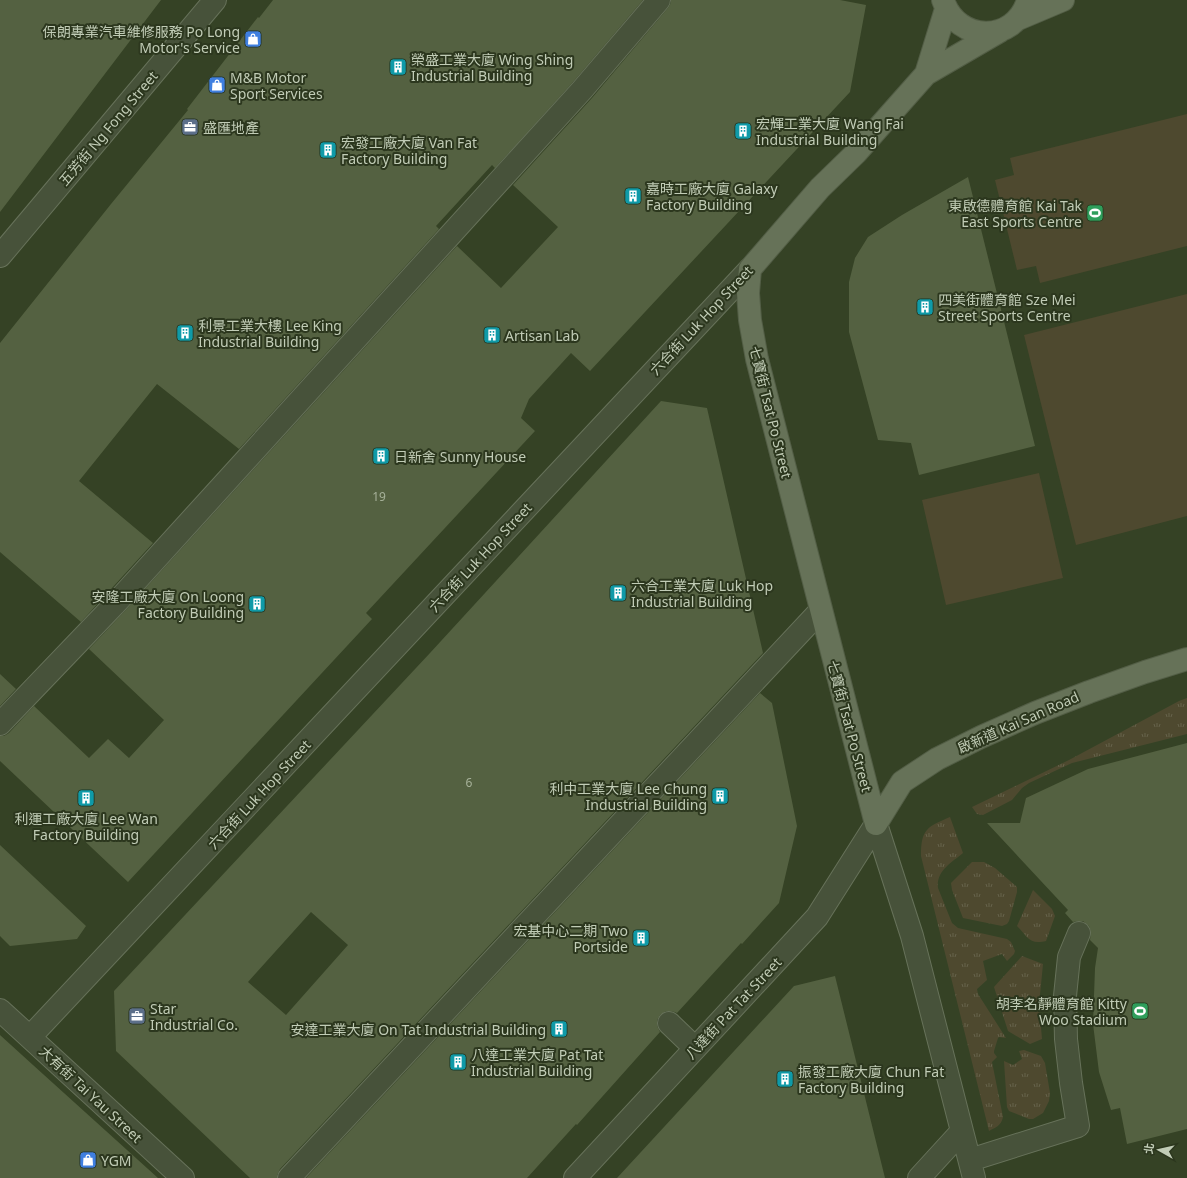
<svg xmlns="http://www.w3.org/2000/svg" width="1187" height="1178" viewBox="0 0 1187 1178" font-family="'Noto Sans','Noto Sans TC',sans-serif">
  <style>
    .grass { fill: url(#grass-tufts) }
    .park { fill: #4e492f }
    .building { fill: #546141; fill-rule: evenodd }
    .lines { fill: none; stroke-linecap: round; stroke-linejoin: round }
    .minor-casing { stroke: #67725a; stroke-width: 24 }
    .major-casing { stroke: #535e46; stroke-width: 24 }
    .minor { stroke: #47523a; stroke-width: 22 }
    .major { stroke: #667258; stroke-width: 22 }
    .labels { text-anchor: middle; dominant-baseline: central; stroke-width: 4; stroke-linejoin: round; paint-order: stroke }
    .number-label { font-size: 12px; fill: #a6b199 }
    .poi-label { font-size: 14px; fill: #c1ccb6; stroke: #2c371e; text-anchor: start }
    .street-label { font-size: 14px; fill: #c1ccb6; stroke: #2c371e }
  </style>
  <defs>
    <pattern id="grass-tufts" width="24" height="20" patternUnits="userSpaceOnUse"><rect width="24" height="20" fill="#4e492f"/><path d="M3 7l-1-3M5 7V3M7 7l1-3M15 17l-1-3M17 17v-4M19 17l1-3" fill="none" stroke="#66624b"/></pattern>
  </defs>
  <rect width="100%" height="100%" fill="#354225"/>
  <path class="grass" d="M1187,698V734L1072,763L1029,783L1022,788L1012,800L983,815L977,814L972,807L1069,760L1179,701Z
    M950,817L963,853C951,863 936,871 938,888L952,923L958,928L1007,939L1011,942L1015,951L1014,954L1007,961L1002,954L983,961L987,980L977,989L978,994L1006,1038L999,1037L998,1038L994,1051V1053L997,1057L992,1062L1003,1117C1001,1126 996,1127 989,1131L921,856C921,829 927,827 950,817Z
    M972,862H984L995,868L1017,887V892L1009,921L1007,924L1002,926L963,918L952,890L951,883Z
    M1033,890L1052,909L1055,916L1046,941C1029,945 1028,937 1017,926Z
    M1022,956L1043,964L1039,1005L1042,1039L1030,1044L1008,1031L994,987Z
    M1024,1050L1041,1056L1045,1063L1050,1093L1049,1101L1043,1113L1033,1119H1029L1009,1111L1007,1107L1004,1061L1013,1065L1022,1059L1019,1051Z"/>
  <path class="park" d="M1187,114V246L1040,283L1036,266L1017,270L995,180L1014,175L1010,158Z
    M1187,294V516L1076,545L1024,335Z
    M1039,473L1063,578L946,605L922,500Z"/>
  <path class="building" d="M0,0H161L0,212Z
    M273,0H643L573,82L495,168L492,165L436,226L439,229L239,449L157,384L79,481L153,543L81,622L0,552V343L111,204L188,110L187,109L258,17L259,18Z
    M671,0H840L866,5L850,92L590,371L571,353L529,399L521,418L535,431L366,613L372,619L128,882L0,761V736H4L9,733L34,706L89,758L108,739L129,758L164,720L89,649L123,613L457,246L501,288L558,227L513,185L592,98L668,8L671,3Z
    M968,177L1035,446L919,475L911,443L878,440L849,332V282L855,258L868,237L902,215Z
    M661,401L707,408L763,653L280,1169L277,1175V1178H250L116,1051L114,991L430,653ZM311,912L348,945L286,1015L248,982Z
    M0,674L16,689L0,706Z
    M760,693L772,703L797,826L779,903L742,944L741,943L677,1013L672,1011H666L660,1015L657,1020V1026L660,1032L577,1125L576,1124L527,1178H306Z
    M1187,743V1129L1127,1144L1120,1108L1111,1110L1099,1072L1093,1024L1095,968L1098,948L1090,940L1091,932L1089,926L1083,921H1078L1073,922L1065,913L1068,910L987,823H1020L1026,798L1088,769Z
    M0,845L86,926L77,939L10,946L0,936Z
    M835,976L885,1178H617L794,986Z
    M0,1035L33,1065L158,1178H0Z"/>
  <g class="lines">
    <defs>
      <path id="minor" d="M0,256L215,0
        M0,724L114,605L582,90L659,0
        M876,824L912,936L974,1178
        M0,1010L183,1178
        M669,1023L695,1048
        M30,1037L750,269
        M970,1160L1078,1126L1071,1083L1066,1039L1065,996L1069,957L1079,933
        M289,1178L820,611
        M575,1178L817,917L876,824
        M919,1178L962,1131"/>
      <path id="major" d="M943,0C957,43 1015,44 1028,0
        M1018,19L1063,0
        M926,74L946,9
        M876,824L757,359L750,320L748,293L750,269L820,188L856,153L926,74L1000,31
        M876,824L902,782L937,759L981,737L1035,713L1089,692L1145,672L1187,659"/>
    </defs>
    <use href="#minor" class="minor-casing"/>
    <use href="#major" class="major-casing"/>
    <use href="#minor" class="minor"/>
    <use href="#major" class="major"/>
  </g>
  <defs>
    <symbol id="shop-square" viewBox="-11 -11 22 22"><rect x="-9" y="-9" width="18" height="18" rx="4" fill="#3f7fe0" stroke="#2c371e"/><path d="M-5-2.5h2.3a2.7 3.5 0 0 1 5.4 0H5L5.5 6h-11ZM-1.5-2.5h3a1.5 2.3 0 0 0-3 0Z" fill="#fff"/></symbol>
    <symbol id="building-square" viewBox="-11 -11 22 22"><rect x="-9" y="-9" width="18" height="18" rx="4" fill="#0f9aa8" stroke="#2c371e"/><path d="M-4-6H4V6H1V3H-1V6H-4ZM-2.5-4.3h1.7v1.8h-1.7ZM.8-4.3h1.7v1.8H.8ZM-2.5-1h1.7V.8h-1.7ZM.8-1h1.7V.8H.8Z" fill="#fff"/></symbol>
    <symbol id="office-square" viewBox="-11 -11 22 22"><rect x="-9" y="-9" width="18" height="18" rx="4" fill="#5c6f8a" stroke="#2c371e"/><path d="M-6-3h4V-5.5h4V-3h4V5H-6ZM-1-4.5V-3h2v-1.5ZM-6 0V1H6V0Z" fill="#fff"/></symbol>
    <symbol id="stadium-square" viewBox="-11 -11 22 22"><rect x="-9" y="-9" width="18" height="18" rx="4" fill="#2e9e5b" stroke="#2c371e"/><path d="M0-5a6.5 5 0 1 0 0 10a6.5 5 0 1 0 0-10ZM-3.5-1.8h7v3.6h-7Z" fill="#fff"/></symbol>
  </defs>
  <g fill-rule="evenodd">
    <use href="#shop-square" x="243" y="29" width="20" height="20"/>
    <use href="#building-square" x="388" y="57" width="20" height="20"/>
    <use href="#shop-square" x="207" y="75" width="20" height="20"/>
    <use href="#office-square" x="180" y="117" width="20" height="20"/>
    <use href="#building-square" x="733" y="121" width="20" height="20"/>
    <use href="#building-square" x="318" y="140" width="20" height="20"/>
    <use href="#building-square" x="623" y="186" width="20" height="20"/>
    <use href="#stadium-square" x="1085" y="203" width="20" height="20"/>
    <use href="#building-square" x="915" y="297" width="20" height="20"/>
    <use href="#building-square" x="175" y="323" width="20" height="20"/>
    <use href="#building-square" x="482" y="325" width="20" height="20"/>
    <use href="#building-square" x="371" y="446" width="20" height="20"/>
    <use href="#building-square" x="608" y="583" width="20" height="20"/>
    <use href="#building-square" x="247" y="594" width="20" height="20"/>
    <use href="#building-square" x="710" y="786" width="20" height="20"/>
    <use href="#building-square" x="76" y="788" width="20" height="20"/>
    <use href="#building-square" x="631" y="928" width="20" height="20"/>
    <use href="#stadium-square" x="1130" y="1001" width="20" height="20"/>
    <use href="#office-square" x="127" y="1006" width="20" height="20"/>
    <use href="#building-square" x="549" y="1019" width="20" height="20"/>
    <use href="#building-square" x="448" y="1052" width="20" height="20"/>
    <use href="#building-square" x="775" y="1069" width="20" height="20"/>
    <use href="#shop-square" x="78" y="1150" width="20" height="20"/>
  </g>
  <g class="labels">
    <g class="number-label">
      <text x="379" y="496">19</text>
      <text x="469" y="782">6</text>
    </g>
    <g class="poi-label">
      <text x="240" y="31" text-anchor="end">保朗專業汽車維修服務 Po Long<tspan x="240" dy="16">Motor's Service</tspan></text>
      <text x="411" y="59">榮盛工業大廈 Wing Shing<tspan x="411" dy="16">Industrial Building</tspan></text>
      <text x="230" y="77">M&amp;B Motor<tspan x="230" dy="16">Sport Services</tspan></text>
      <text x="756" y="123">宏輝工業大廈 Wang Fai<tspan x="756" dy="16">Industrial Building</tspan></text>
      <text x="203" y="127">盛匯地產</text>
      <text x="341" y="142">宏發工廠大廈 Van Fat<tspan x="341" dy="16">Factory Building</tspan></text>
      <text x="646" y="188">嘉時工廠大廈 Galaxy<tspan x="646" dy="16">Factory Building</tspan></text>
      <text x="1082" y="205" text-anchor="end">東啟德體育館 Kai Tak<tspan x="1082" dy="16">East Sports Centre</tspan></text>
      <text x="938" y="299">四美街體育館 Sze Mei<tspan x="938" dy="16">Street Sports Centre</tspan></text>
      <text x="198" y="325">利景工業大樓 Lee King<tspan x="198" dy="16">Industrial Building</tspan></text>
      <text x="505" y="335">Artisan Lab</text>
      <text x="394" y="456">日新舍 Sunny House</text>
      <text x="631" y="585">六合工業大廈 Luk Hop<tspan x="631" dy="16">Industrial Building</tspan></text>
      <text x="244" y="596" text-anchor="end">安隆工廠大廈 On Loong<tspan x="244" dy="16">Factory Building</tspan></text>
      <text x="707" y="788" text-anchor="end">利中工業大廈 Lee Chung<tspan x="707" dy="16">Industrial Building</tspan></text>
      <text x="86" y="818" text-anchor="middle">利運工廠大廈 Lee Wan<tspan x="86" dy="16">Factory Building</tspan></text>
      <text x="628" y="930" text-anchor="end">宏基中心二期 Two<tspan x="628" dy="16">Portside</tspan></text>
      <text x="1127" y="1003" text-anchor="end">胡李名靜體育館 Kitty<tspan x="1127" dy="16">Woo Stadium</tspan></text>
      <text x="150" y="1008">Star<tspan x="150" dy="16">Industrial Co.</tspan></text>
      <text x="546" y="1029" text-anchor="end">安達工業大廈 On Tat Industrial Building</text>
      <text x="471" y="1054">八達工業大廈 Pat Tat<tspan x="471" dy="16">Industrial Building</tspan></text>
      <text x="798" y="1071">振發工廠大廈 Chun Fat<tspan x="798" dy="16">Factory Building</tspan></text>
      <text x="101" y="1160">YGM</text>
    </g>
    <g class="street-label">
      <text transform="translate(108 128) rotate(-50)">五芳街 Ng Fong Street</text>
      <text transform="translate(701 320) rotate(-47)">六合街 Luk Hop Street</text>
      <text transform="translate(771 412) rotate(76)">七寶街 Tsat Po Street</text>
      <text transform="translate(480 557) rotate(-47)">六合街 Luk Hop Street</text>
      <text transform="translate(1018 722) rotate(-24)">啟新道 Kai San Road</text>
      <text transform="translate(850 726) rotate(75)">七寶街 Tsat Po Street</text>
      <text transform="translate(259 794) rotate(-47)">六合街 Luk Hop Street</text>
      <text transform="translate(733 1008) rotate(-47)">八達街 Pat Tat Street</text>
      <text transform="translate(91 1094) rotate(43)">大有街 Tai Yau Street</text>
    </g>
  </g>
  <g transform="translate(1159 1150) rotate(278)" stroke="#2c371e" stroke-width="3" paint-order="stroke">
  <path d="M0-3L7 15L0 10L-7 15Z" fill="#c1ccb6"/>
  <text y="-6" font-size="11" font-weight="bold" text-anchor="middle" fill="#c1ccb6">北</text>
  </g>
</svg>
